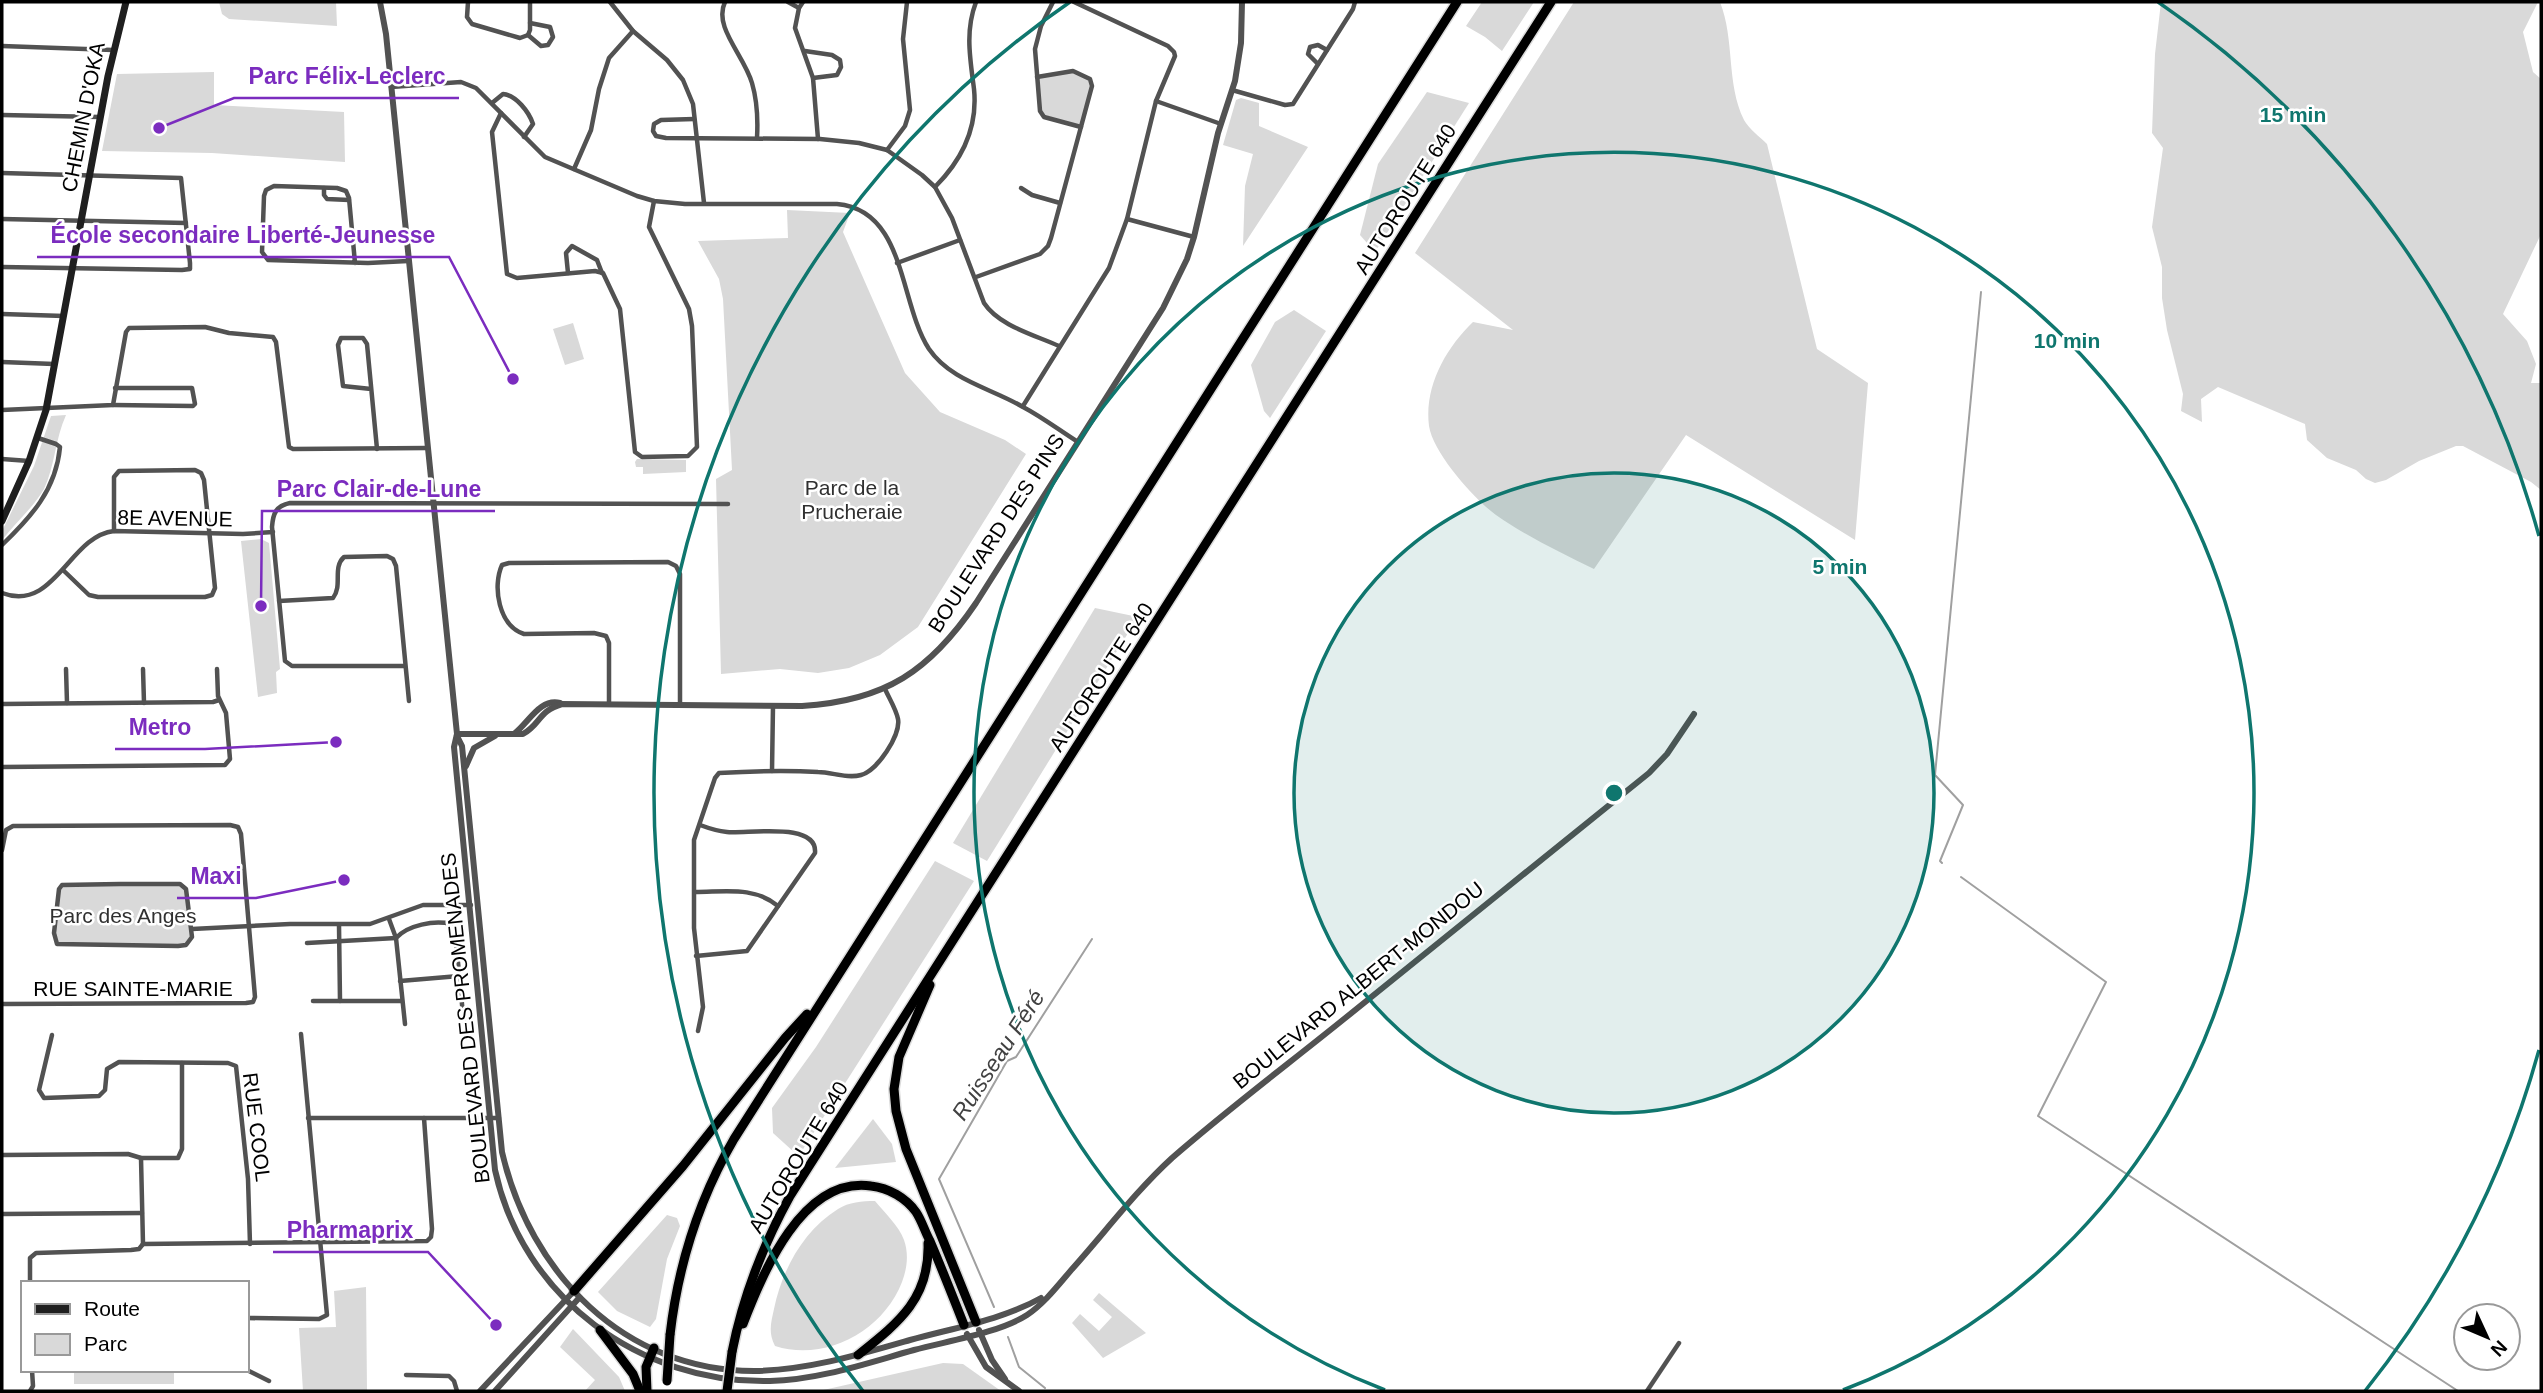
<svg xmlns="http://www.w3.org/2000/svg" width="2543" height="1393" font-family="Arial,sans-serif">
  <rect width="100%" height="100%" fill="#fff"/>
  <g fill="#d9d9d9">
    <path d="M219 2H336L337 26 229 19 222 14Z"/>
    <path d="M1482 2H1534L1502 51 1485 37 1466 26Z"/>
    <path d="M1574 2H1720C1735 40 1726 83 1744 120 1749 129 1760 137 1767 144L1817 349 1868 383 1855 540 1686 435 1594 569C1561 553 1526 536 1496 515 1474 499 1433 453 1429 426 1424 386 1446 348 1473 322L1513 330 1415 253Z"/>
    <path d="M2161 2H2538L2523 32 2533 72 2541 79V234L2503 314 2527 341 2536 364 2531 383H2541V490L2531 482 2463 446H2456L2419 461 2386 480 2375 483 2366 479 2356 470 2327 458 2307 440 2305 424 2218 387 2201 399 2202 422 2181 411 2183 394 2167 330 2162 298V267L2152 227 2163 148 2152 133 2155 54Z"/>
    <path d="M1073 71 1085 75 1092 86 1081 127 1042 114 1037 77Z"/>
    <path d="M214 72V105L344 112 345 162 212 153 102 151 117 74Z"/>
    <path d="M1427 92 1469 103 1375 252 1360 235 1378 164Z"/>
    <path d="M1241 98 1259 103V126L1308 147 1243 246 1245 186 1253 154 1223 145 1236 100Z"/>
    <path d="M787 210 850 213 843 232 905 373 940 412 1005 440 1026 454 918 627 880 655 849 668 818 673 780 669 721 674 716 479 732 470 723 299 719 279 698 241 788 238Z"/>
    <path d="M1294 310 1326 331 1270 418 1264 411 1251 365 1275 322Z"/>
    <path d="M573 323 584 359 565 365 553 329Z"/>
    <path d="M66 415C55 439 55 466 44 489 33 508 15 523 2 540V531L34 466 51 416Z"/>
    <path d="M637 459 686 460V472L643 474V467H636L635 462Z"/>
    <path d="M261 539 269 543 280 669 276 672 277 693 258 697 241 541Z"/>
    <path d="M1095 608 1138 617 987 861 953 843Z"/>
    <path d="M935 861 974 881 800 1154 795 1153 773 1133 772 1108 816 1047Z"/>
    <path d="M180 884 186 889 192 937 186 945 57 944C51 924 56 904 62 885Z"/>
    <path d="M873 1119 892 1144 896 1162 835 1168Z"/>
    <path d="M875 1201C884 1212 899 1226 904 1240 909 1254 907 1269 902 1282 883 1331 826 1362 775 1346 768 1332 771 1323 774 1309 782 1270 803 1231 838 1209 849 1202 862 1201 875 1201Z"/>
    <path d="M667 1215 677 1218 680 1226 667 1259 656 1319 650 1327 617 1311 598 1292Z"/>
    <path d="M366 1287 367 1391H303L299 1328 336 1327 334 1291Z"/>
    <path d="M1099 1293 1146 1333 1103 1358 1072 1323 1080 1314 1099 1331 1112 1317 1093 1300Z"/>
    <path d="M573 1329 619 1377 625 1391H585L595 1380 560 1347Z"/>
    <path d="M943 1363 963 1364 1001 1391H819Z"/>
    <rect x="74" y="1370" width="100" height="14"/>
  </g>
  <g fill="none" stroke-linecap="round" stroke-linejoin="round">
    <g stroke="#a0a0a0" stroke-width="2">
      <path d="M1942 863 1940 861 1963 805 1935 775 1981 292"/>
      <path d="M1961 877 2106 982 2038 1116 2458 1391"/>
      <path d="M994 1307 939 1179 1007 1061 1016 1057 1092 939"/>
      <path d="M1008 1337 1019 1367 1045 1388"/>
    </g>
    <defs>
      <g id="motorway">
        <path d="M930 985 899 1057 894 1089 896 1111 906 1149 976 1322"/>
        <path d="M574 1291 683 1166 785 1038 807 1014"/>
        <path d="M743 1324C763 1273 802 1176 871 1186 889 1188 906 1198 916 1212 922 1221 925 1232 930 1241 942 1269 953 1297 964 1325"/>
        <path d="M600 1330 633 1374 640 1391"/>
        <path d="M670 1335C678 1266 699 1199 734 1139L1457 2"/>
        <path d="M732 1352C743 1296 763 1245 790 1196L1551 2"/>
        <path d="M858 1355C898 1323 930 1299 928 1243"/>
        <path d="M647 1391 646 1367 654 1348"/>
      </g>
    </defs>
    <use href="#motorway" stroke="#dbdbdb" stroke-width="12"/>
    <g stroke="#525252" stroke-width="4.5">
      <path d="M468 2 467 17 472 24 520 38 528 35 530 30V2"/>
      <path d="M610 2 633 31 667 60 683 80 693 104 704 203"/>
      <path d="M725 2C713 27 744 55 752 83 757 100 758 120 757 138"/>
      <path d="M788 2 799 8"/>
      <path d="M803 2 799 8 795 28 813 78 818 139"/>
      <path d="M1053 2 1041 26 1035 49 1040 111 1044 117 1081 127"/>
      <path d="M528 35 541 46 548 45 553 37 550 27 530 23"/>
      <path d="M2 46 113 50"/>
      <path d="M805 51 832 55 840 60 841 67 837 75 813 78"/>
      <path d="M1318 64 1308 54 1310 47 1318 45 1327 50"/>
      <path d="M391 87 461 82 476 88 545 157 637 196 654 201 685 204H837C906 210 899 303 929 349 951 381 991 388 1023 407 1042 417 1059 430 1078 442"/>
      <path d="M1232 90 1285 105 1293 104 1353 9 1355 2"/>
      <path d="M1156 101 1221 124"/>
      <path d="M492 103 503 94C516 95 529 112 533 124L524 137"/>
      <path d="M501 113 492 132 507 274 517 278 595 271 603 273 620 309 635 452 642 457 688 456 697 447 692 326 689 309 649 227 654 201"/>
      <path d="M2 115 100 117"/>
      <path d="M694 119 661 120 654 124 653 131 656 136 666 138 820 139 859 143 887 150 922 175 935 187 952 218 984 303C999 326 1035 335 1059 346"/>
      <path d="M887 150 905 126 910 110 903 39 907 2"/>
      <path d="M574 169 591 130 599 89 609 58 633 31"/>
      <path d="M2 173 181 178 190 263V269L182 270 2 267"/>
      <path d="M935 187C962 160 978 128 974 89 970 58 965 31 976 2"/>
      <path d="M324 188V195L327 199 349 200"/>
      <path d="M1021 188 1032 195 1060 203"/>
      <path d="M2 219 186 223"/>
      <path d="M1127 219 1194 237"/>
      <path d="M355 263 349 198 346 191 337 188 274 186 266 190 264 196 262 252 268 260 368 263 408 261"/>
      <path d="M897 263 960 240"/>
      <path d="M568 273 566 253 572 246 597 260 602 273"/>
      <path d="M976 277 1040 254 1048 246 1051 238 1092 86 1090 79 1073 71 1037 77"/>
      <path d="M2 314 64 316"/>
      <path d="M2 362 54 364"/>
      <path d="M371 389 343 386 338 345 341 338H363L367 344 377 449"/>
      <path d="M113 405 193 406 195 404 192 388H115"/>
      <path d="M1023 406 1109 268 1127 219 1156 101 1175 56 1174 52 1168 46 1074 2"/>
      <path d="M2 410 113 405 126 332 129 328 205 327 229 333 273 337 276 342 289 447 293 449 427 448"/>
      <path d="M2 459 29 461"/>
      <path d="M2 545C31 517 56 490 60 447L56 444 38 438"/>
      <path d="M63 570 89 595 98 597H205L212 595 215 588 204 480 201 473 195 470 119 471 114 477V531"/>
      <path d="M2 593C55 613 69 536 114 531L243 534 273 532"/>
      <path d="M279 601 333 598C343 585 332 568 344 557L387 556 393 559 396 566 409 701"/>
      <path d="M404 666H292L285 661 272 527C273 513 276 506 290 503L728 504"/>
      <path d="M66 669 67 703"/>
      <path d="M143 669 144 703"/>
      <path d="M2 704 213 702 219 700"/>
      <path d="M609 704V643L606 636 594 633 524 634C499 626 492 587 502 565L509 563 668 562 676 566 680 574V704"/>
      <path d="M2 767 225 765 230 759 226 713 218 696 217 669"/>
      <path d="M772 771 773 706"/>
      <path d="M2 850 6 830 13 826 230 825 238 827 241 834 255 997 253 1002 246 1003 2 1004"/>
      <path d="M120 884H180L186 889 192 937 186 945 178 946 57 944 54 933 59 889 62 885Z"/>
      <path d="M695 892C725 892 754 886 778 906"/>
      <path d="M389 919 396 938 405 1024"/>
      <path d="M339 925 340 1001"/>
      <path d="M192 929 290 924H370L423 905H471"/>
      <path d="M307 943 396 938C408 925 434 920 451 924L455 931 464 1025"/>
      <path d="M696 956 747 951 815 853C818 821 748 834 727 832 717 831 708 828 700 825"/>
      <path d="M400 981 459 976"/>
      <path d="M313 1001H402"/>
      <path d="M698 1031 703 1007 694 928V840L715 778 719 773C752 771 785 770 818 772 832 772 847 779 861 775 877 771 901 735 898 719 896 709 889 698 885 689"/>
      <path d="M52 1035 39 1090 44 1098 99 1096 105 1090 107 1069 119 1062 228 1063 236 1066 248 1179 250 1244"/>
      <path d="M308 1118H499"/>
      <path d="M2 1155 128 1154 141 1158H178L182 1149V1063"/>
      <path d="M141 1158 143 1244"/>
      <path d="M2 1214 142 1213"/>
      <path d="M143 1244 427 1241 431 1237 432 1229 424 1118"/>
      <path d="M30 1283V1258L36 1253 131 1250 139 1249 143 1244"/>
      <path d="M247 1318 319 1319 327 1315 301 1034"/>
      <path d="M247 1370 269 1381"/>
      <path d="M406 1375 449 1376 454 1381 457 1391"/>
      <path d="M30 1391 33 1386 32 1370"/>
      <path d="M1647 1391 1679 1343"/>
    </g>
    <g stroke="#525252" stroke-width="6">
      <path d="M380 2 386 34 457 734 454 747 495 1170C523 1298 640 1384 770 1381 819 1380 867 1363 914 1350 947 1341 999 1333 1027 1315 1045 1303 1059 1284 1073 1268 1106 1231 1136 1191 1172 1158 1227 1110 1287 1065 1344 1019 1446 937 1547 855 1649 773L1667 754 1694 714"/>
      <path d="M515 733C529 722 540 698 560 703"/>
      <path d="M457 734H523C541 724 538 711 562 704L802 706C885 701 930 671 976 603L1163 308 1187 259 1194 237 1218 133 1235 81 1241 43 1242 2"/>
      <path d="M457 736 462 746 502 1152C530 1273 624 1371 754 1371 808 1370 858 1355 910 1340 953 1328 1002 1320 1041 1298"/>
      <path d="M466 766 474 748 495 736"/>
      <path d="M979 1330 992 1360 1005 1379"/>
      <path d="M967 1334 986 1367 1019 1391"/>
      <path d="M480 1391 574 1291"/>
      <path d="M495 1391 579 1298"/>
    </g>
    <path stroke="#1f1f1f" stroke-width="7" d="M2 521 29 461 46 410 108 76 126 2"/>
    <use href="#motorway" stroke="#000" stroke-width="9"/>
    <defs>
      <g id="motorway-bridge">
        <path d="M667 1381 670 1335"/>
        <path d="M727 1391 732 1352"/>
      </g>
    </defs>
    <use href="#motorway-bridge" stroke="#dbdbdb" stroke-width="12" stroke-linecap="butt"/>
    <use href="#motorway-bridge" stroke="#000" stroke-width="9"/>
  </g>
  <circle cx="1614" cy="793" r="320" fill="#0f766e" fill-opacity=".12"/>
  <g fill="none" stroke="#0f766e" stroke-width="3.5">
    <circle cx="1614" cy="793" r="320"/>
    <path d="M1385 1390A640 640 0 1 1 1843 1390"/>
    <path d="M2539 1050A960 960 0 0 1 2365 1391M863 1391A960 960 0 0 1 1070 2M2158 2A960 960 0 0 1 2539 536"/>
  </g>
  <g text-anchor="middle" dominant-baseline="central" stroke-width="5" stroke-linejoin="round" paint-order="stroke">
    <g font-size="21" fill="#000" stroke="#fff">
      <text transform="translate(83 117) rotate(-79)">CHEMIN D'OKA</text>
      <text transform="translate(1405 199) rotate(-58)">AUTOROUTE 640</text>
      <text transform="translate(175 518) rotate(1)">8E AVENUE</text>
      <text transform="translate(996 533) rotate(-57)">BOULEVARD DES PINS</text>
      <text transform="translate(1101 677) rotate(-57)">AUTOROUTE 640</text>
      <text transform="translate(1358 985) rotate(-39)">BOULEVARD ALBERT-MONDOU</text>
      <text x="133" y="988">RUE SAINTE-MARIE</text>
      <text transform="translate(465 1018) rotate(-96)">BOULEVARD DES PROMENADES</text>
      <text transform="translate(257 1127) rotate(83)">RUE COOL</text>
      <text transform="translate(798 1157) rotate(-59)">AUTOROUTE 640</text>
    </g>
    <g font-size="21" fill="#303030" stroke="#fff">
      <text x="852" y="487">Parc de la<tspan x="852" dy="24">Prucheraie</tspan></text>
      <text x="123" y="915">Parc des Anges</text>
    </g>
    <g font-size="23" font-style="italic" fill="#414141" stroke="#fff">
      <text transform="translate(998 1055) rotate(-57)">Ruisseau Féré</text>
    </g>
  </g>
  <circle cx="1614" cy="793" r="10" fill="#0f766e" stroke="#fff" stroke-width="3.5"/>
  <g font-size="21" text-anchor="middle" font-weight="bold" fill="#0f766e" stroke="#fff" stroke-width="5" stroke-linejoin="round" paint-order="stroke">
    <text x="2293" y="122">15 min</text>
    <text x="2067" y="348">10 min</text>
    <text x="1840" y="574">5 min</text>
  </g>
  <path fill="none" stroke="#7b2cbf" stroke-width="2.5" d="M159 128L234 98H459M513 379L449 257H37M261 606L262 511H495M336 742L205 749H115M344 880L256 898H177M496 1325L428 1252H273"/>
  <g fill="#7b2cbf" stroke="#fff" stroke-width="2.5">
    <circle cx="159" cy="128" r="7"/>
    <circle cx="513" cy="379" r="7"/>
    <circle cx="261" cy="606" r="7"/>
    <circle cx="336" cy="742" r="7"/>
    <circle cx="344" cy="880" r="7"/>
    <circle cx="496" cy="1325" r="7"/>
  </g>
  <g font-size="23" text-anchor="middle" font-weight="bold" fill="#7b2cbf" stroke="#fff" stroke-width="5" stroke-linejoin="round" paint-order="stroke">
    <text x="347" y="84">Parc Félix-Leclerc</text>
    <text x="243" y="243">École secondaire Liberté-Jeunesse</text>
    <text x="379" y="497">Parc Clair-de-Lune</text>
    <text x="160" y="735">Metro</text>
    <text x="216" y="884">Maxi</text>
    <text x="350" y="1238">Pharmaprix</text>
  </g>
  <rect width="2543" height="1393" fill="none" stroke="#000000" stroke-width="7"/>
  <rect x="21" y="1281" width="228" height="91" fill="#ffffff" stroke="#999999" stroke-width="2"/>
  <rect x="35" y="1304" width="35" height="10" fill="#1f1f1f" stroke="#999999" stroke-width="2"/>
  <text x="84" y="1316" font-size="21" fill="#000000">Route</text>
  <rect x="35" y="1334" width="35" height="21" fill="#d9d9d9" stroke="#999999" stroke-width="2"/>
  <text x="84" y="1351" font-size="21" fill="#000000">Parc</text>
  <g transform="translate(2487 1337) rotate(134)"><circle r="33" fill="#ffffff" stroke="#999999" stroke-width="2"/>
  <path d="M0-5L12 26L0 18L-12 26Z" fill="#000000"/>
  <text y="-10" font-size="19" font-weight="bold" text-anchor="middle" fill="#000000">N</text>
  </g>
</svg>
